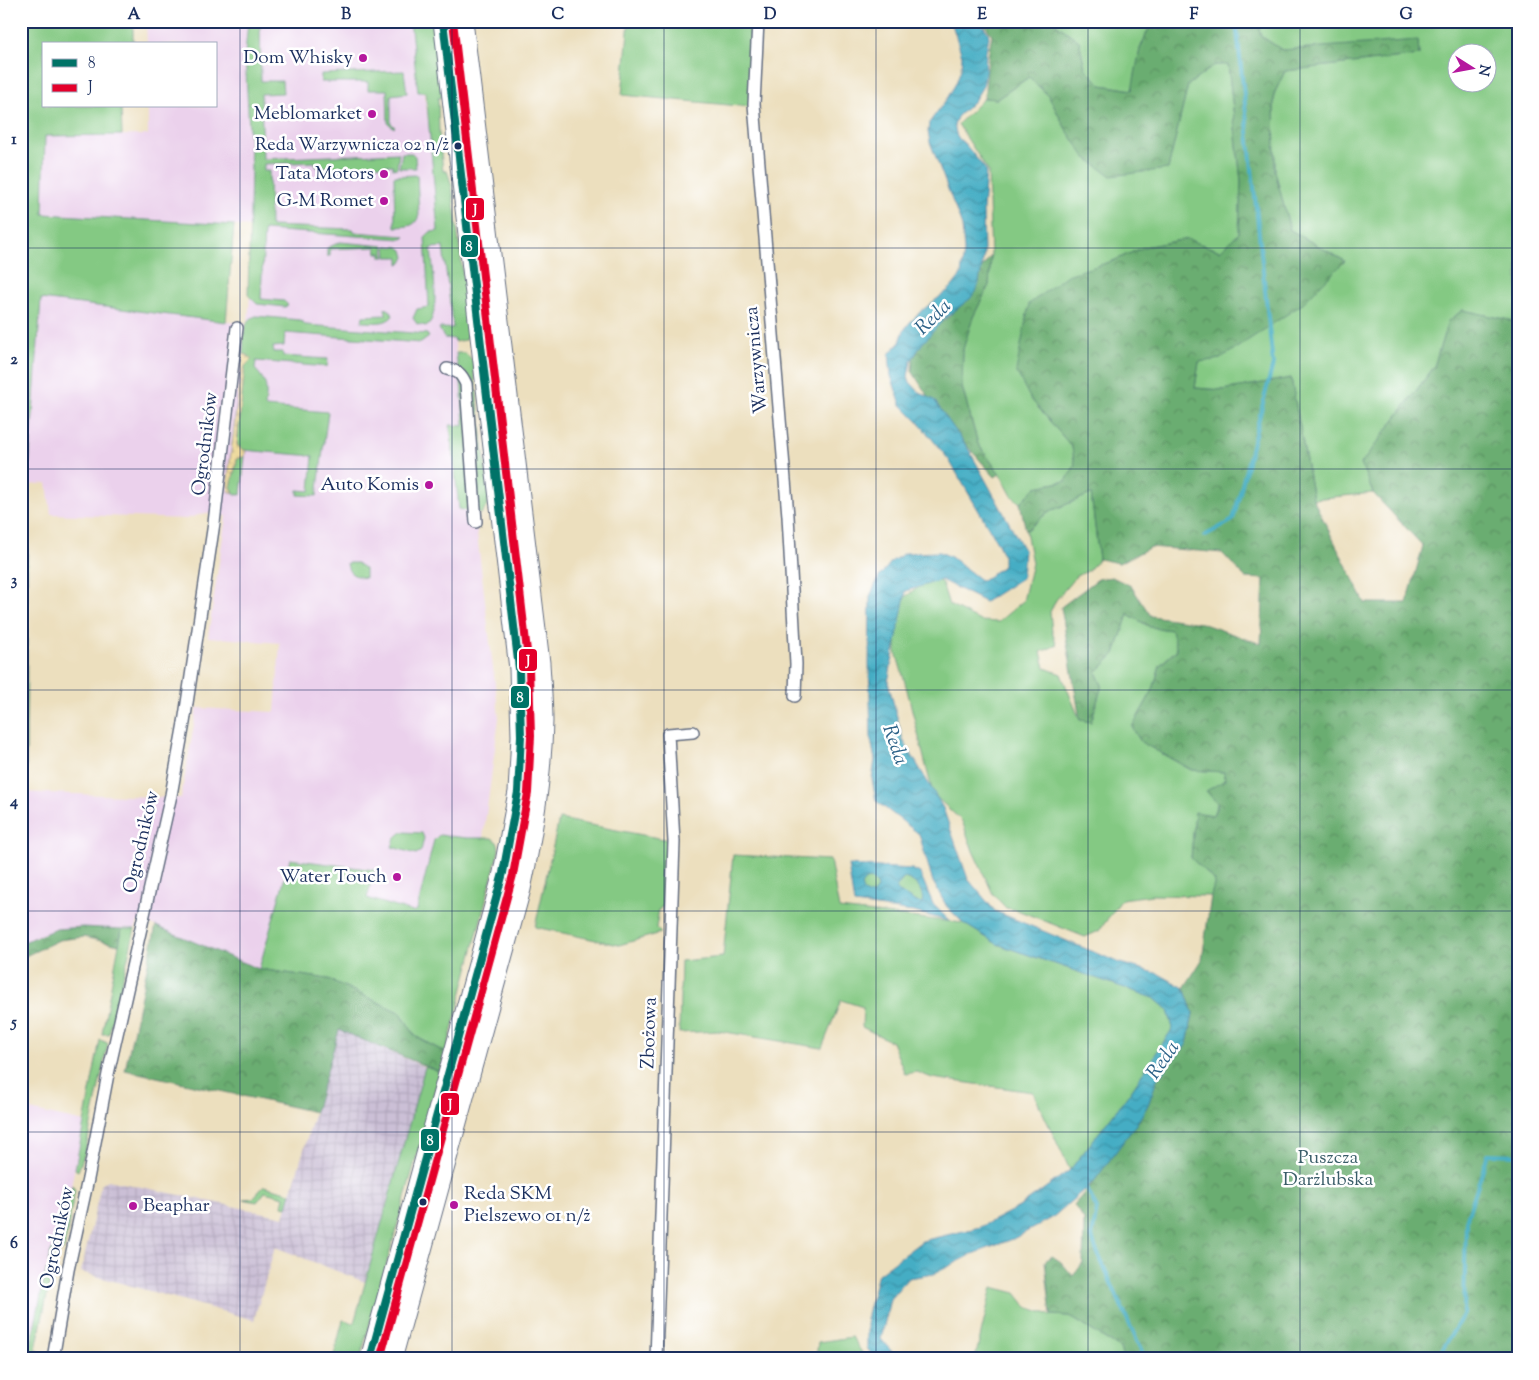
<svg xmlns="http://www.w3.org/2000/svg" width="1539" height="1380" font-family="'Sorts Mill Goudy',serif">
  <defs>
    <pattern id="industrial-grid" width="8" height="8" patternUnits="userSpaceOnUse" patternTransform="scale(1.25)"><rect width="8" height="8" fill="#cbbfd6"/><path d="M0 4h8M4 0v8" fill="none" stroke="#aea4ba"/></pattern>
    <pattern id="forest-crowns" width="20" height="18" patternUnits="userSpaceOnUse" patternTransform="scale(1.25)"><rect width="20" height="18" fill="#6bad71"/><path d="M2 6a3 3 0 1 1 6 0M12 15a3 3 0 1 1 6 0" fill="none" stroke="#578d60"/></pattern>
    <pattern id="sand-dots" width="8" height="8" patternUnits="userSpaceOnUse" patternTransform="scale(1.25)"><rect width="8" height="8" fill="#eeda9e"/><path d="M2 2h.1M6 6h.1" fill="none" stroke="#ccbb8a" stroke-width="1.8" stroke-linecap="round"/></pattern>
    <pattern id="water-waves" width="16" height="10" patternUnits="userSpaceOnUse" patternTransform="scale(1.25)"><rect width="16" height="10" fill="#45adc4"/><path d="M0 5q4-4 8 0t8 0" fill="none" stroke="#398da2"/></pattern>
  </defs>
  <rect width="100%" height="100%" fill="#fff"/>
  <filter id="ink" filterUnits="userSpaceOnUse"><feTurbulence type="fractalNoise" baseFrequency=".02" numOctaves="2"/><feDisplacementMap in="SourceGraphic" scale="10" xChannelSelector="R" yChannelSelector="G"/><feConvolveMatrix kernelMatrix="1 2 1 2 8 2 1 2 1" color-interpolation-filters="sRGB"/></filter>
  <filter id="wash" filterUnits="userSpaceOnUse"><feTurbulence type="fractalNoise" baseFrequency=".0096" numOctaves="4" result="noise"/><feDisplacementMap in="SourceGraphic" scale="20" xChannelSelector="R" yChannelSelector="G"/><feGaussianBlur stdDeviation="1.12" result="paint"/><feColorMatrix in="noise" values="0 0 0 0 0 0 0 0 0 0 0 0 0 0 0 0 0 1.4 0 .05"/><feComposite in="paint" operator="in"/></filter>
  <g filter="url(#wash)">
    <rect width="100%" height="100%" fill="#ecdfbe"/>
    <g fill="#ebd1ec">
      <path d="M146 21H416L459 379 461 380 476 526 499 718 483 838 434 840 417 910 413 912 367 898 375 871 290 859 259 969 156 926 137 922 135 929 83 927 56 929 21 943V792L181 798 197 708 275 712 280 643 208 637 226 516 205 513 186 519 51 514 47 483 28 485 41 298 226 322 248 323 253 252 252 227 43 215 45 136 148 135V106H216V44H147Z"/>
      <path d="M21 1108 84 1122 61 1236 50 1254 29 1354 21 1353Z"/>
    </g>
    <path fill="url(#industrial-grid)" d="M339 1030 425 1067 365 1282 275 1247 254 1320 81 1272 101 1185 108 1180 284 1217Z"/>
    <g fill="#84c983" stroke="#507c70" fill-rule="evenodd">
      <path d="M24 21H133V44H44V106H121L122 135 45 136 43 214 234 225 226 322 41 299 28 485 26 792H21V97Z"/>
      <path d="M248 21H260L261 81H282L283 93 261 94 263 159 399 153 397 168 393 169V165L316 167 315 162 264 164V171H269L270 226 353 229 355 232 404 236 405 237 402 239 264 230 261 299 284 301 288 305 285 307 257 304 248 295 251 168 245 54Z"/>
      <path d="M410 21H433L442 97 438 98 439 132 443 171H447L452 186 469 325 467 337 465 340 455 342 454 339 444 338 439 328H453L443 247 431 248C432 265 442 317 426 326L417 324 413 318 417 309 429 307 425 237 430 232 438 231 426 92H418Z"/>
      <path d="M451 21H456L512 498H509L507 497Z"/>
      <path d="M629 21H756L750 107 622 95Z"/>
      <path d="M1052 21H1152L1140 49 1133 90 1101 85 1085 68 1079 41Z"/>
      <path d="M1257 21H1518V322L1463 310 1448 321 1434 367 1361 464 1373 493 1313 499 1291 378 1223 390 1195 388 1199 362 1220 359 1345 261 1290 230 1275 171 1274 94 1285 71 1419 55 1418 41 1282 50 1261 36ZM1456 52H1486V82H1456Z"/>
      <path d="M1228 64 1241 181 1239 234 1220 251 1187 239 1144 247 1113 261 1030 398 1072 447 1075 465 1066 481 1036 487 1020 503 1012 496 1000 474 978 444 962 387 963 349 973 317 989 285 991 256 988 171 958 124 984 98 997 99 1029 77 1048 95 1066 129 1168 169 1188 85 1215 65Z"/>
      <path d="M404 71 407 93 391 95V123L395 127 394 128 388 123 387 90H368V82H321V74Z"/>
      <path d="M402 153H412L415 156 416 168H399Z"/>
      <path d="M417 175 419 215C415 228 407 226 395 227L394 176Z"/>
      <path d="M340 242 384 246 385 257H381V253H377L376 247 330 249V256H327V248Z"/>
      <path d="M386 246 399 247 403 250 405 257 402 263 399 264V257H387Z"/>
      <path d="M385 308 391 311 393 316C385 325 373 322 362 322L363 316 386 315Z"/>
      <path d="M256 316 300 320 306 325 427 334 429 337 421 343 285 333 284 346 273 347 274 352H283V356L328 359 327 367 256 361 255 369C268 383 267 388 265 407L328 412 317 496 298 495V490L310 491 313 456 243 450 237 445 245 366 248 355 243 354C244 341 241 321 256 316Z"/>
      <path d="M456 353H465L473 360 489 496 487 506 481 514H479L471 507 467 511 459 509 450 425 464 426 461 380H459Z"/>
      <path d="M245 456 241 495 234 494 231 487 237 459Z"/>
      <path d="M1091 494 1099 559 1088 571 1076 576 1056 600 1050 612 1052 632 1057 645 1041 652 1045 668 1061 674 1080 720 1091 722 1102 685 1096 672 1115 654 1128 614 1150 627 1172 630 1177 649 1160 665 1153 690 1132 727 1141 742 1191 770 1224 772 1225 781 1213 815 1195 813 1191 858 1215 881 1211 896 1152 895 1122 899 1099 931 1085 937 1017 910 1006 908 993 894 973 851 962 821 933 794 906 686 896 652V614L905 597 933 577 942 583 949 605 980 621 998 622 1023 601 1032 563 1026 531 1048 512Z"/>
      <path d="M511 535 517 536 531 657 535 708 533 767 517 868 384 1359H379L514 860Z"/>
      <path d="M347 563H357L365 569V578C354 576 348 574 347 563Z"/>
      <path d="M559 819 669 840 664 906 659 909 656 928 661 933 619 945 535 927Z"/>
      <path d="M402 832 422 833 424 838 421 851 416 854 392 847 395 838Z"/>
      <path d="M439 835 467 838H492L498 843 499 850 446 1053 415 1036 401 1013 328 979 259 969 290 859 375 870 367 898 413 912 417 910 434 840Z"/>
      <path d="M733 855 830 860 839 909 963 923 997 944 1154 998 1168 1010 1173 1028 1129 1094 1070 1170 1033 1092 932 1078 917 1072 905 1074 892 1042 862 1027 863 1007 841 1000 822 1048 719 1031 679 1033 681 961 723 957Z"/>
      <path d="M904 878C915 880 925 891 922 903L916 902 896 890 897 886Z"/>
      <circle cx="869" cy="887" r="8"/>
      <path d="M122 929H135L109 1034H102Z"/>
      <path d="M100 1040 108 1043 85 1153 78 1171 75 1169Z"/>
      <path d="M425 1067 440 1072 360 1359H333L343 1320 354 1323Z"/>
      <path d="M72 1185 75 1190 64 1249 48 1262 50 1254 61 1236Z"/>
      <path d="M264 1186 291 1193 287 1207 282 1206 284 1197 265 1192 257 1202 243 1199 253 1198Z"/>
      <path d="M46 1270 56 1272 55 1277 51 1276 36 1349 44 1355V1359H40V1356L29 1354Z"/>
      <path d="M992 1287 1016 1293 1027 1307 1051 1315 1069 1316 1120 1348 1123 1359H975Z"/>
      <path d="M852 1337 866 1359H816L818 1342Z"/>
    </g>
    <g fill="url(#forest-crowns)" stroke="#436e68">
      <path d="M982 21H1052L1079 41 1085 68 1101 85 1132 90 1140 49 1152 21H1257L1261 36 1282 50 1418 40 1419 55 1285 71 1274 94 1275 171 1290 230 1345 261 1301 305 1220 359 1199 362 1195 388 1223 390 1291 378 1313 499 1365 603H1407L1423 546 1373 493 1361 464 1434 367 1448 321 1463 310 1518 322V1359H1123L1120 1348 1069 1316 1051 1315 1045 1261 1052 1256 1061 1262 1073 1276 1083 1263 1084 1220 1074 1205 1095 1180 1148 1105 1157 1079 1187 1044 1193 1013 1184 988 1202 960 1211 896 1215 881 1191 858 1195 812 1213 815 1218 804 1206 791 1225 780 1224 772 1192 770 1141 742 1132 727 1153 690 1160 665 1177 650 1172 630 1150 627 1128 614 1115 654 1096 672 1102 685 1091 722 1080 720 1061 607 1098 579 1112 577 1131 586 1151 616 1201 623 1261 644 1264 579 1246 578 1222 553 1151 547 1119 563 1099 559 1091 494 1048 512 1026 531 1020 503 1036 487 1066 481 1075 465 1072 447 1030 398 1016 371 1029 304 1067 275 1113 261 1144 247 1187 239 1220 251 1239 233 1241 181 1228 65H1215L1188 85 1168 169 1111 176 1085 157 1066 129 1048 95 1029 77 997 99 984 98C987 77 987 56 992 35Z"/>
      <path d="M991 256 989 285 973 317 963 349 962 387 978 444 1000 474 995 477 941 417 912 371 914 351 927 333 950 316 976 276Z"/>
      <path d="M156 926 259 969 328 979 401 1013 415 1036 446 1053 440 1072 339 1030 315 1112 125 1070Z"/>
      <path d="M83 927 122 929 119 945 84 937 59 940 21 958V943L56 929Z"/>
    </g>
    <path fill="url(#sand-dots)" stroke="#84847e" d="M243 354 247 355 252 359 245 366 237 445 243 450H246L245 456 237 459 231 487 234 494 229 491 227 484Z"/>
    <g fill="url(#water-waves)" stroke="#306e91" fill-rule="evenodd">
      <path d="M951 21H979L988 32 989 37 986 51 985 76 983 86 974 101 957 117 954 125 957 137 965 144 986 170 983 210 984 254 979 283 976 292 971 298 944 319 922 344 911 361 908 376 910 382 919 392 934 400 969 450 1024 550 1022 578 985 602 941 580 906 591 888 682 903 740 943 808 968 879 995 911 1120 963 1159 974 1184 988 1193 1013 1187 1044 1157 1079 1148 1105 1137 1123 1095 1180 1052 1218 1013 1239 973 1254 934 1274 908 1278 890 1299 881 1339 898 1359H875L867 1348V1314L878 1274 922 1241 980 1227 1019 1207 1070 1170 1129 1094 1173 1028 1168 1010 1154 998 997 944 963 923 947 907 933 882 919 834 876 801 872 779 875 760 871 740 869 664 870 596 879 577 892 561 905 553 940 552 951 557 982 581 1003 566V555L997 542 949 460 919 423 901 405 891 376 889 354 900 342 904 330 911 321 920 312 951 288 961 275 964 251 962 226 930 142 928 132 929 123 948 97 956 83 961 69 962 56Z"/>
      <path d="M848 865 912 869 920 873 933 904 950 921 914 912 854 904ZM904 878C915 880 925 891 922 903L916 902 896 890 897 886ZM870 879 876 883 877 889 873 894H867L863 891 861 885 865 880Z"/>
    </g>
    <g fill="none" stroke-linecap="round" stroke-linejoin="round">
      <g stroke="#45adc4" stroke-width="4">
        <path d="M1204 536 1233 520 1273 364 1236 21"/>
        <path d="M1087 1189 1097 1209 1092 1236 1095 1247 1145 1359"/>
        <path d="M1275 1359 1276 1355 1310 1359"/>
        <path d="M1437 1359 1464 1313 1466 1221 1488 1154 1518 1155"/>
      </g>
    </g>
  </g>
  <g filter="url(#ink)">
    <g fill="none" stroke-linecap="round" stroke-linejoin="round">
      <defs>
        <g id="minor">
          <path d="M758 21 754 104 788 516 796 664 795 696"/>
          <path d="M447 369C458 371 461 373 466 384L476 522"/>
          <path d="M53 1359 68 1270 88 1179 108 1074 171 795 184 723 214 523 237 328"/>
          <path d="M656 1359 674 842 668 734 693 732"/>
        </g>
        <g id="primary">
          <path d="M370 1359 503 873 518 792 521 736 519 669 443 21"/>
          <path d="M392 1359 521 889C533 833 542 778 543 721 543 701 541 682 540 663L463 21"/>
        </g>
      </defs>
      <use href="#minor" stroke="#646d80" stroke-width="14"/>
      <use href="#primary" stroke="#646d80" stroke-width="21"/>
      <use href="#minor" stroke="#fff" stroke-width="11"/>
      <use href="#primary" stroke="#fff" stroke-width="19"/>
      <defs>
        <path id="bus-1" d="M370 1359 503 873 518 792 521 736 519 669 443 21"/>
        <path id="bus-2" d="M380 1359 513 875 528 793 531 736 529 668 453 21"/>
      </defs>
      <use href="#bus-1" stroke="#fff" stroke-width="11"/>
      <use href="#bus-2" stroke="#fff" stroke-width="11"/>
      <use href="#bus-1" stroke="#007367" stroke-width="8"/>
      <use href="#bus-2" stroke="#e4002b" stroke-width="8"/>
    </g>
  </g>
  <path fill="none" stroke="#1b2f5e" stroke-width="1" stroke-opacity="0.55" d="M240 21V1359M452 21V1359M664 21V1359M876 21V1359M1088 21V1359M1300 21V1359M21 248H1518M21 469H1518M21 690H1518M21 911H1518M21 1132H1518"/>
  <g fill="#b5179e" stroke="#fff" stroke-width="2">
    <circle cx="363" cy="58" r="5"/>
    <circle cx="372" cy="114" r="5"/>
    <circle cx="384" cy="174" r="5"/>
    <circle cx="384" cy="201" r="5"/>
    <circle cx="429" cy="485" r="5"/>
    <circle cx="397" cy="877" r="5"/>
    <circle cx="454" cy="1205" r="5"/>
    <circle cx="133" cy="1206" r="5"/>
  </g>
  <g fill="#1b2f5e" stroke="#fff" stroke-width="2">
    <circle cx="458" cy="146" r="4.5"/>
    <circle cx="423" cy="1202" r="4.5"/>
  </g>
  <g text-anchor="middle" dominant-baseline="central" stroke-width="5" stroke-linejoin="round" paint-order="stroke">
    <g font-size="18" fill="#1b2f5e" stroke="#fff" text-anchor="end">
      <text x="449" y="146">Reda Warzywnicza 02 n/ż</text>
    </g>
    <g font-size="19" fill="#1b2f5e" stroke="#fff" text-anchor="end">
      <text x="353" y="58">Dom Whisky</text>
      <text x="362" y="114">Meblomarket</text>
      <text x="374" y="174">Tata Motors</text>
      <text x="374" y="201">G-M Romet</text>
      <text x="419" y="485">Auto Komis</text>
      <text x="387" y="877">Water Touch</text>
      <text x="464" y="1194" text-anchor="start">Reda SKM<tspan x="464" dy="22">Pielszewo 01 n/ż</tspan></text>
      <text x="143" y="1206" text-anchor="start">Beaphar</text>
    </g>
    <g font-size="19" fill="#1b2f5e" stroke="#fff">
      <text transform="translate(757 360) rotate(-95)">Warzywnicza</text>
      <text transform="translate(206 444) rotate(-83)">Ogrodników</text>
      <text transform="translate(142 842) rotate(-77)">Ogrodników</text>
      <text transform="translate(650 1033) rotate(-88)">Zbożowa</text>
      <text transform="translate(58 1238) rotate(-78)">Ogrodników</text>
    </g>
    <g font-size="19" fill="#3a5d69" stroke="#fff">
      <text x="1328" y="1158">Puszcza<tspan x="1328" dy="22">Darżlubska</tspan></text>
    </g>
    <g font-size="20" font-style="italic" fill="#2c6187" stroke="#fff">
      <text transform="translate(934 318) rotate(-44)">Reda</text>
      <text transform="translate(894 745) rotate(71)">Reda</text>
      <text transform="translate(1164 1061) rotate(-55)">Reda</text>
    </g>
  </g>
  <g stroke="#fff" stroke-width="2">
    <rect x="465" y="197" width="20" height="24" rx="5" fill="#e4002b"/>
    <rect x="460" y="234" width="19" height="24" rx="5" fill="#007367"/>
    <rect x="518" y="648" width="20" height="24" rx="5" fill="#e4002b"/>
    <rect x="510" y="685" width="20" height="24" rx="5" fill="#007367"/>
    <rect x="440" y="1092" width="20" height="24" rx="5" fill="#e4002b"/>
    <rect x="420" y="1128" width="20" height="24" rx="5" fill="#007367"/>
  </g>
  <g font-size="14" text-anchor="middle" font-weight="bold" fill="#fff">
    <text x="475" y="214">J</text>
    <text x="469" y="251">8</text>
    <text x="528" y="665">J</text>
    <text x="520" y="702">8</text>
    <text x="450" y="1109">J</text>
    <text x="430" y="1145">8</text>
  </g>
  <rect width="1539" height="1380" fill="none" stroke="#fff" stroke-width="55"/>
  <rect x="42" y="42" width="175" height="65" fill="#ffffff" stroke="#a4acbf"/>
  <rect x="52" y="59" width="25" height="8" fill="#007367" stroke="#a4acbf"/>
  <text x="88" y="68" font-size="15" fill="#1b2f5e">8</text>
  <rect x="52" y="84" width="25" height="8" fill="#e4002b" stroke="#a4acbf"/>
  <text x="88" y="92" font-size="15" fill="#1b2f5e">J</text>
  <g transform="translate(1472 68) rotate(101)"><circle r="24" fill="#ffffff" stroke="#a4acbf"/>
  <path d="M0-4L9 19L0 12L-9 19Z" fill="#b5179e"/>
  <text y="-8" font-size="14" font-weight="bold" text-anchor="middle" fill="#1b2f5e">N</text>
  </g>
  <rect x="28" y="28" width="1484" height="1324" fill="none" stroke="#1b2f5e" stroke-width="2"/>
  <g font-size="16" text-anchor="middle" font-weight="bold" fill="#1b2f5e">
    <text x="134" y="19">A</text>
    <text x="346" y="19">B</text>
    <text x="558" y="19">C</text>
    <text x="770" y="19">D</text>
    <text x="982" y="19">E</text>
    <text x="1194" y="19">F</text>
    <text x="1406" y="19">G</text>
    <text x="14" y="144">1</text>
    <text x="14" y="364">2</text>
    <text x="14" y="585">3</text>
    <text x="14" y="806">4</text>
    <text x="14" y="1027">5</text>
    <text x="14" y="1248">6</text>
  </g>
</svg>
